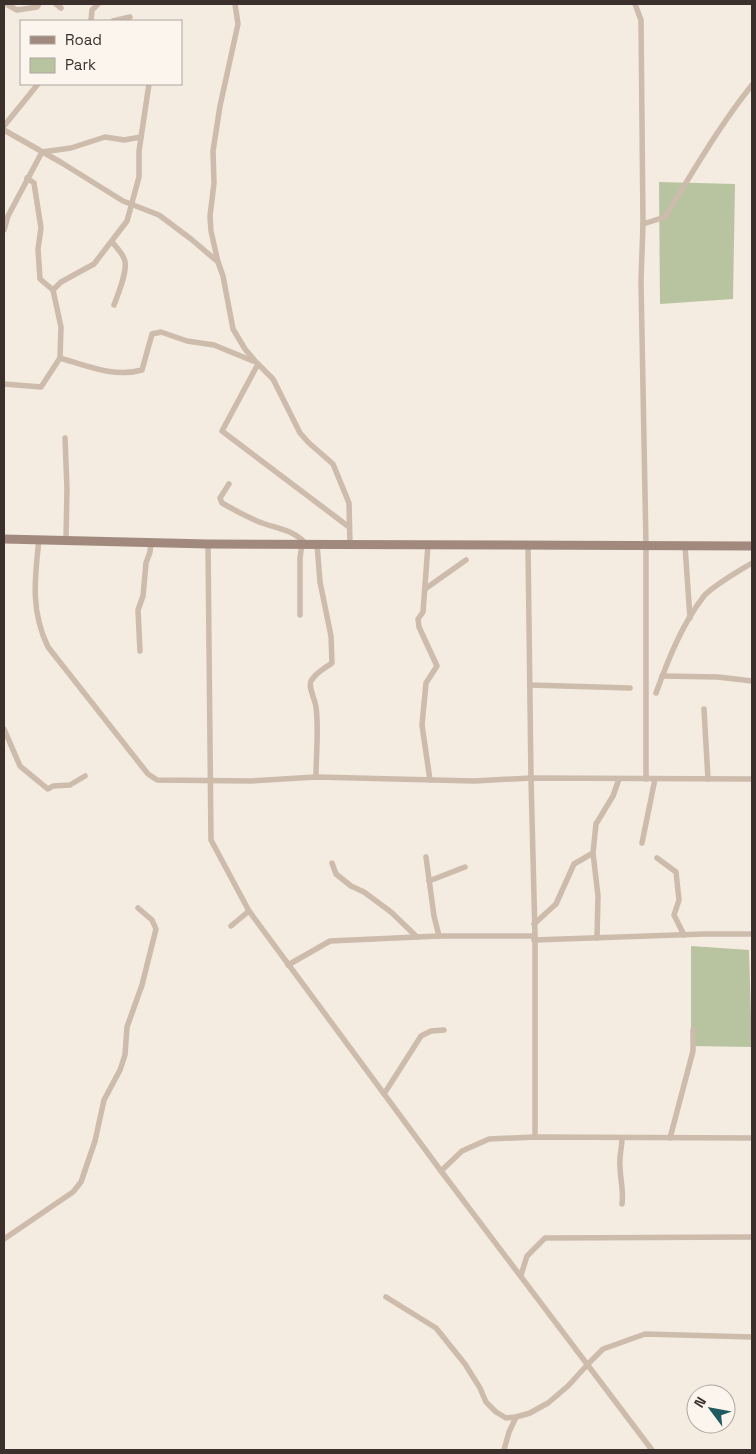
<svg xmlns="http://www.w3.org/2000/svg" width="756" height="1454" font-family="'Space Grotesk',sans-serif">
  <rect width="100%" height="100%" fill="#f4ebe1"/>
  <g fill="#b8c4a0">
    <path d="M659 182 735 184 733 299 660 304Z"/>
    <path d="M691 946 749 950 752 1047 691 1046Z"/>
  </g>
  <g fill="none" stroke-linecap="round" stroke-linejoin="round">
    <g stroke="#cdbbac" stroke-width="5.5">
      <path d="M6 4 17 10 37 7 39 4"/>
      <path d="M56 4 61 8"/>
      <path d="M635 4 641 20 643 224 641 281 646 546V779"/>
      <path d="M91 21 92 10 98 4"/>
      <path d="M113 21 130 17"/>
      <path d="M4 126 38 84"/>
      <path d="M4 130 62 163 123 201 159 215 191 239 218 262 223 276 233 329 245 349 256 362 273 379 300 433 309 443 333 464 349 503 350 545"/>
      <path d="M27 178 34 183 41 228 38 249 40 279 53 290"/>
      <path d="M643 224 665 217C693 172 719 126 752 85"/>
      <path d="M4 230 8 216 42 152 71 148 105 137 124 140 141 137"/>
      <path d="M112 242C116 247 124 254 125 262 127 273 118 294 114 305"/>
      <path d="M218 262 211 231 210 216 214 183 213 151 220 106 238 24 235 4"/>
      <path d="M60 358 61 327 53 290 61 282 94 264 127 221 139 177V151L149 84"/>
      <path d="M258 364 222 431 349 527"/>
      <path d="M4 384 41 387 60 358C87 366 115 378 142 370L152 334 161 332 187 341 214 345 253 361"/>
      <path d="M65 438 67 489 66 539"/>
      <path d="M229 484 220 498 222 503C236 511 250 519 265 524 280 529 295 531 306 544"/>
      <path d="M39 539C35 577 30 610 48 647L148 774 157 780 251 781 316 777 474 781 531 778 752 779"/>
      <path d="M208 544 211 840 249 911 441 1171 652 1450"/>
      <path d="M428 545 423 612 418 619 419 627 437 666 426 683 422 725 430 780"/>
      <path d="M528 546 531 778 535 936V1137"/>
      <path d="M685 546 690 618"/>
      <path d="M425 589 466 560"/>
      <path d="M300 615V558L302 544"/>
      <path d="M140 651 138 610 143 596 146 563 150 552 151 542"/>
      <path d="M662 676 718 677 752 681"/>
      <path d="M530 685 630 688"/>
      <path d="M656 693C668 660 682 624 704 596 714 585 739 571 752 563"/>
      <path d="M704 709 708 779"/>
      <path d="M4 729 20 766 48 789 53 786 70 785 85 776"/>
      <path d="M316 777C316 753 319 730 316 707 315 699 308 687 311 681 315 673 325 668 332 663L331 636 320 582 317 544"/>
      <path d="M642 843 655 779"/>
      <path d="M593 853 598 896 597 938"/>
      <path d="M426 857 434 916 439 936"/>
      <path d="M657 858 676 872 679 900 674 915 684 935"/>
      <path d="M332 863 336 874 351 886 364 892 391 912 417 937"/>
      <path d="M429 881 465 867"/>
      <path d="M534 924 556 904 574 864 593 853 596 824 613 796 619 779"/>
      <path d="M231 926 249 911"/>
      <path d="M534 940 704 934H752"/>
      <path d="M288 965 330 941 439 936H535"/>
      <path d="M384 1094 421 1036 431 1031 444 1030"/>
      <path d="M622 1138C622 1147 619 1157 620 1166 620 1179 624 1191 622 1204"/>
      <path d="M670 1138 693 1051V1030"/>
      <path d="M441 1171 462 1151 489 1139 535 1137 752 1138"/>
      <path d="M4 1239 73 1192 81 1182 95 1141 104 1100 120 1070 125 1055 127 1027 142 985 156 929 152 920 138 908"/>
      <path d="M521 1275 527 1256 545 1238 752 1237"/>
      <path d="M386 1297 436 1328 465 1364 480 1388 486 1402 496 1412 506 1418 516 1417 530 1413 548 1403 568 1386 588 1364 603 1349 645 1334 752 1337"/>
      <path d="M504 1450 509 1432 516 1417"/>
    </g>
    <path stroke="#a18a7d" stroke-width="9" d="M4 539 208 544 752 546"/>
  </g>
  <rect width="756" height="1454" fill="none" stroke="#3b302b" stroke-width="10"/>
  <rect x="20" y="20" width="162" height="65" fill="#fbf5ee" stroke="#aea6a0"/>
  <rect x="30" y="36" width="25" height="8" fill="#a18a7d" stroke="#aea6a0"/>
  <text x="65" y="45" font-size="15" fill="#3b302b">Road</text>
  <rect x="30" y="58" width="25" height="15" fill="#b8c4a0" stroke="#aea6a0"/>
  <text x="65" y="70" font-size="15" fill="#3b302b">Park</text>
  <g transform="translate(711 1409) rotate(302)"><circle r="24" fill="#fbf5ee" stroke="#aea6a0"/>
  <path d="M0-4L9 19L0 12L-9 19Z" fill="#1f5a5e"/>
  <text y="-8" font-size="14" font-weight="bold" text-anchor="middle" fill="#3b302b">N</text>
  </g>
</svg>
